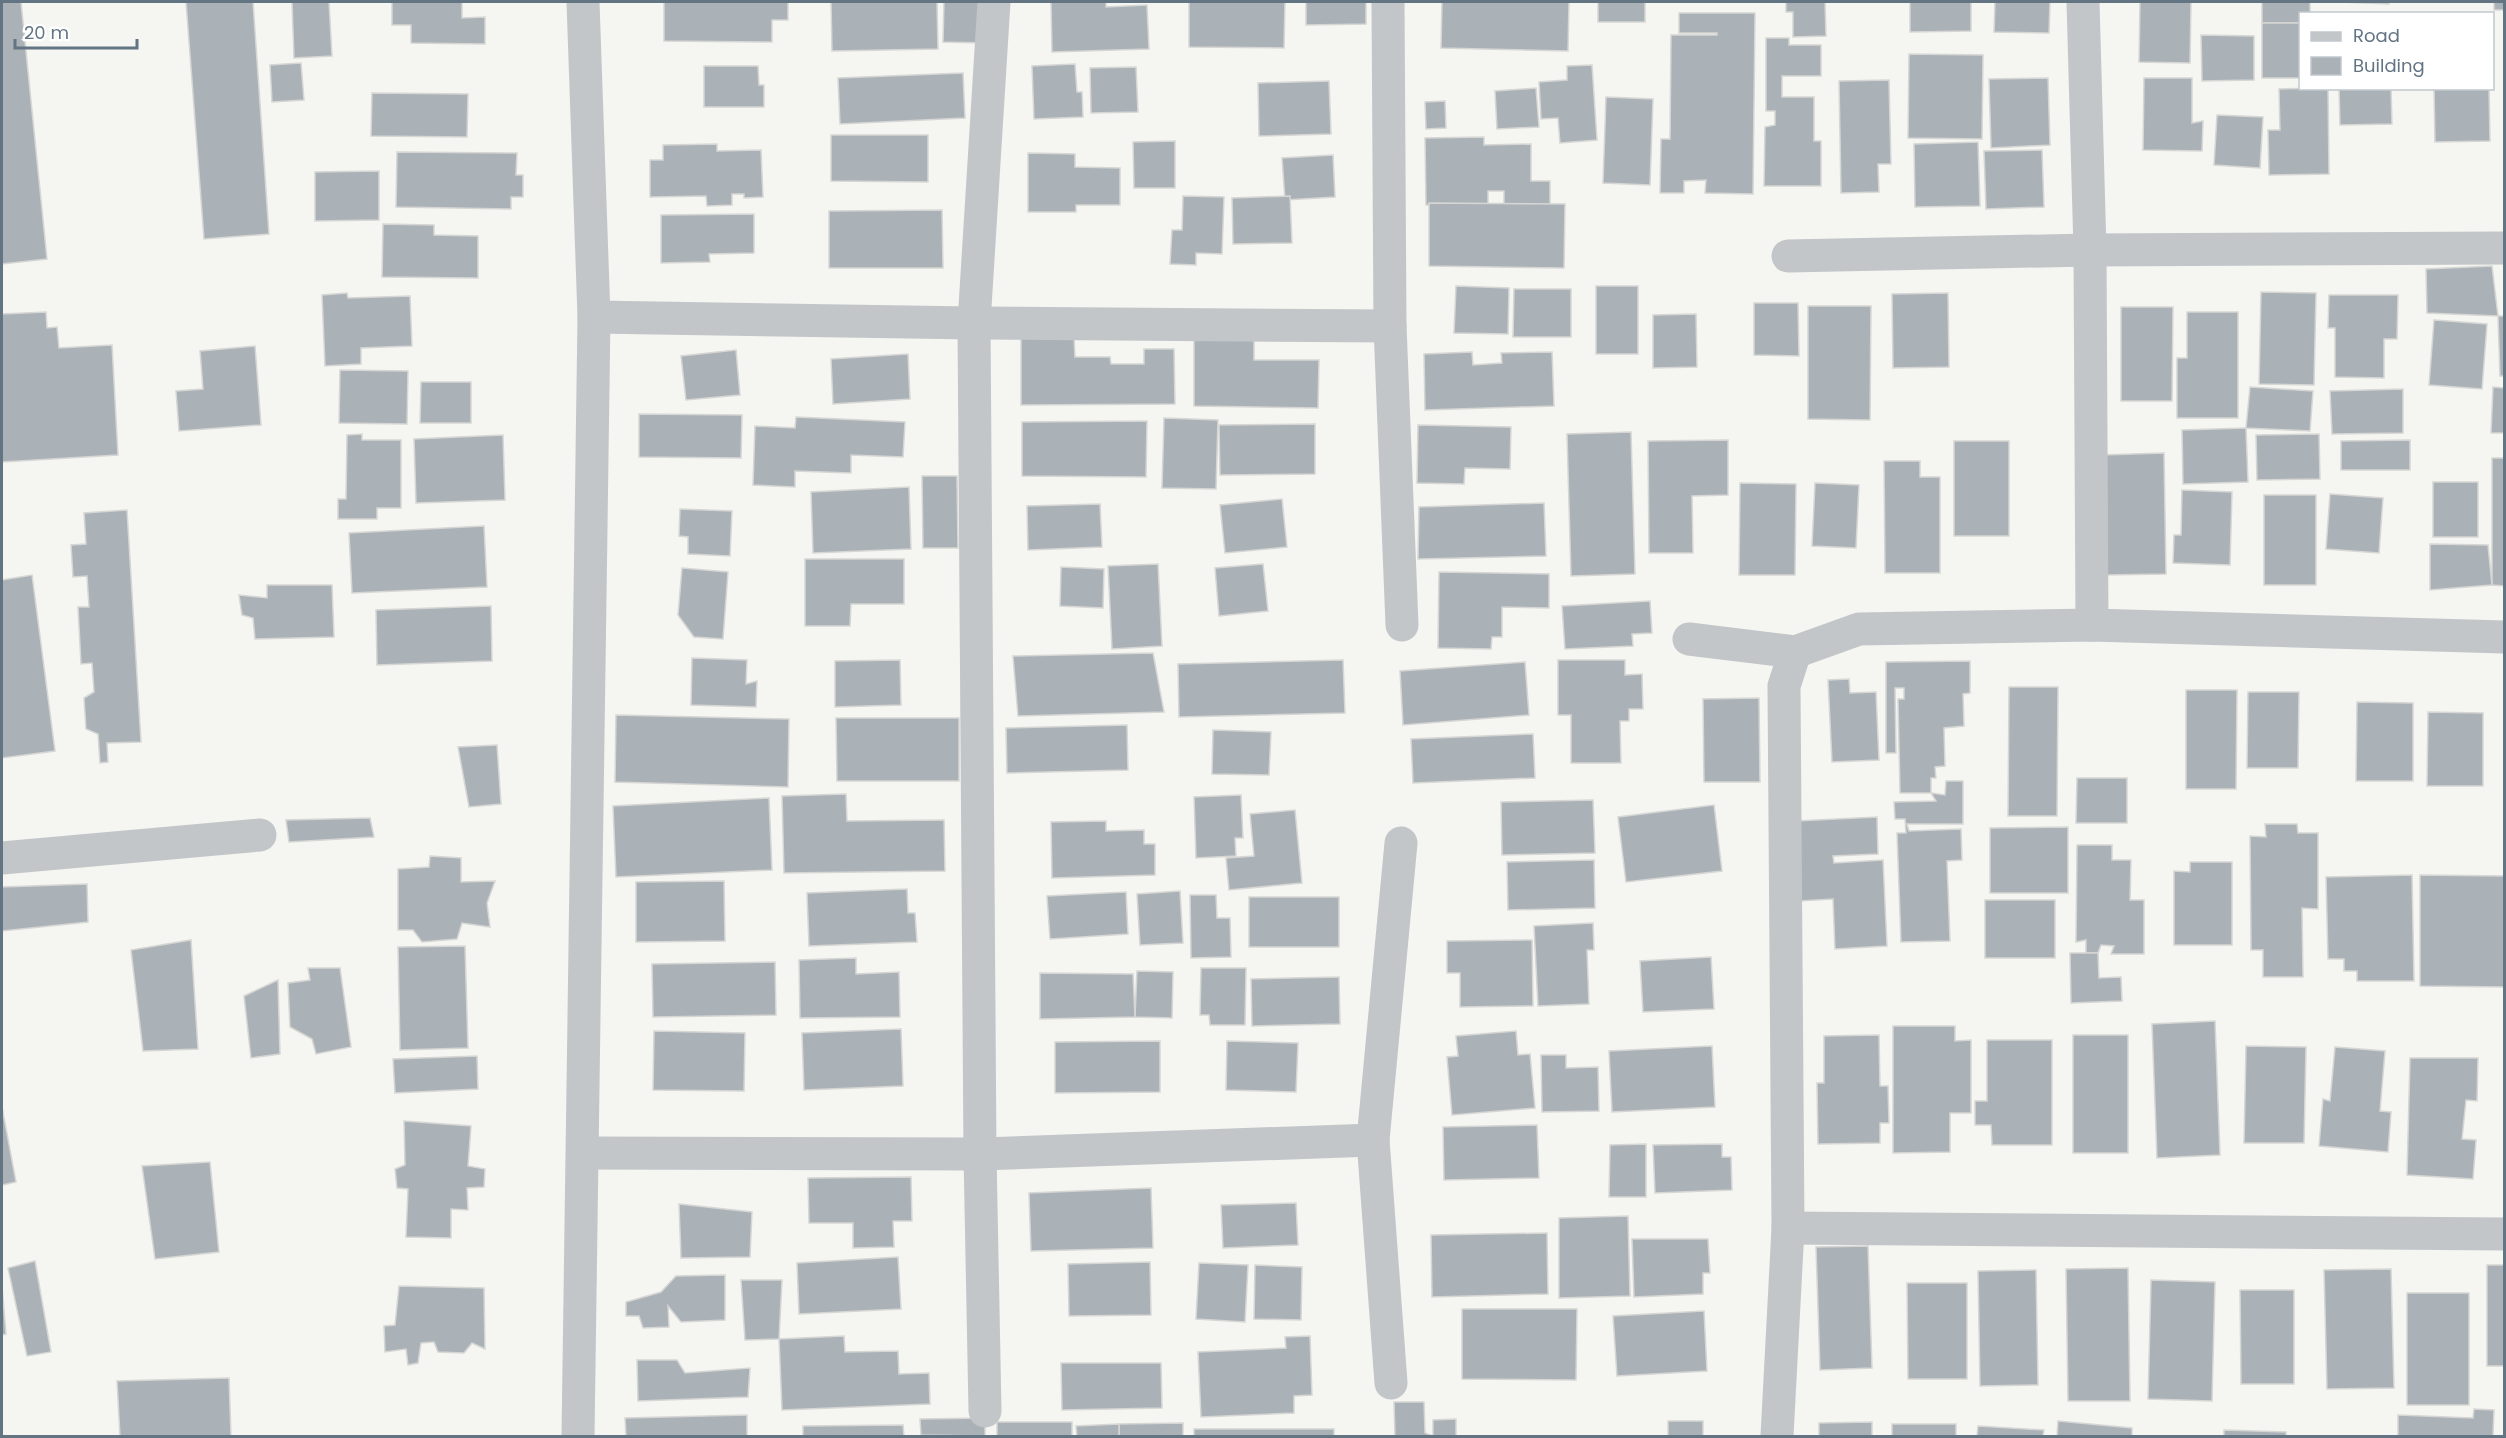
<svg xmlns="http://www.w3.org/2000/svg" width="2506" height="1438" font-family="Poppins,sans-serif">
  <rect width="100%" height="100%" fill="#f5f5f1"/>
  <g fill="#aab2b8" stroke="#d6d6d4" stroke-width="1.5">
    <path d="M2 2H21L47 259 2 264Z"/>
    <path d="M186 2H253L269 234 204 239Z"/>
    <path d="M292 2H329L332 56 294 58Z"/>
    <path d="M392 2H462V18L485 17V44L411 43V25H392Z"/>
    <path d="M664 2H788V20H772V42L664 41Z"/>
    <path d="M831 2H937L938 49 832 51Z"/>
    <path d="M944 2H987L986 43 943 42Z"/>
    <path d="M1051 2H1106V7L1147 5 1149 49 1052 52Z"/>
    <path d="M1189 2H1285L1284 48 1189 47Z"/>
    <path d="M1306 2H1366V24L1306 25Z"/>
    <path d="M1442 2H1569L1568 51 1441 48Z"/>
    <rect x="1598" y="2" width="47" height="20"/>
    <path d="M1786 2H1825L1826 36 1793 37V12H1786Z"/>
    <path d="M1910 2H1971V31L1910 32Z"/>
    <path d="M1995 2H2050L2049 33 1994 32Z"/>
    <path d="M2140 2H2191L2190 63 2139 62Z"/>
    <path d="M2262 2H2310V14H2300V23H2262Z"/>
    <path d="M2340 2H2389V4Z"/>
    <rect x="2494" y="2" width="10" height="8"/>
    <path d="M1679 13H1755L1753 194 1705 193 1706 180 1684 181V193H1660L1661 139H1670L1671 35H1717V33H1679Z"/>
    <rect x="2262" y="23" width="38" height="55"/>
    <path d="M2201 35 2254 36V80L2202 81Z"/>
    <path d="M1766 38H1789V45H1821V76H1782V97H1814V141H1821V186H1764L1765 127 1775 125V111H1766Z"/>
    <path d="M1909 54 1983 55 1982 139 1908 138Z"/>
    <path d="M301 63 304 100 272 102 270 65Z"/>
    <path d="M1075 64 1077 92H1082L1083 117 1034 119 1032 66Z"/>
    <path d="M1592 65 1597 140 1560 143 1558 118 1541 119 1539 82 1567 80V66Z"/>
    <path d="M704 66H758L759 85H764V107H704Z"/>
    <path d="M1136 67 1138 112 1091 113 1090 68Z"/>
    <path d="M963 73 965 118 840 124 838 78Z"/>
    <path d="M2048 78 2050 145 1991 148 1989 79Z"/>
    <path d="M2144 78H2192V123L2203 121 2202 151 2143 150Z"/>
    <path d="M1889 80 1891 164H1878L1879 192 1841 193 1839 81Z"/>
    <path d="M1329 81 1331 134 1259 136 1258 83Z"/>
    <path d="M1536 88 1539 127 1497 129 1495 91Z"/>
    <path d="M2328 88 2329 174 2269 175 2268 130H2280L2279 89Z"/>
    <path d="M2339 88H2391L2392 124 2340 125Z"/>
    <path d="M2434 88H2489L2490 141 2435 142Z"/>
    <path d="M372 93 468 94 467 137 371 136Z"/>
    <path d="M1606 97 1653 99 1650 185 1603 183Z"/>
    <path d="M1445 101 1446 128 1426 129 1425 102Z"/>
    <path d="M2217 115 2263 117 2260 168 2214 165Z"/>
    <path d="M831 135H928V182L831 181Z"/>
    <path d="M1484 137V145L1531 144V181H1550V208L1504 209V191H1488V204L1426 205 1425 138Z"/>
    <path d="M1175 141V188H1134L1133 142Z"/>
    <path d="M1978 142 1980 206 1915 207 1914 144Z"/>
    <path d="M717 144V151L761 150 763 197 744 198V194H732V205L707 206 706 196 650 197V160H663V145Z"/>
    <path d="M2042 150 2044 207 1986 209 1984 151Z"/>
    <path d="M397 152 517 153 516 175H523V197H511V209L396 207Z"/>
    <path d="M1028 153 1075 154V167L1120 168V205H1076V212H1028Z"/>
    <path d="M1333 155 1335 197 1285 200 1282 158Z"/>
    <path d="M379 171V220L315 221V172Z"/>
    <path d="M1183 196 1224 197 1222 254 1196 253V265L1170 264 1172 230H1182Z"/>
    <path d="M1290 196 1292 243 1233 244 1232 198Z"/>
    <path d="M1429 203 1565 204 1564 268 1429 266Z"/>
    <path d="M942 210 943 268H829V211Z"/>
    <path d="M754 214V253L709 254 710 262 661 263V215Z"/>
    <path d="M383 224 434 225V235L478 236V278L382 277Z"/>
    <path d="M2492 266 2498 316 2427 313 2426 269Z"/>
    <path d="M1456 286 1509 288 1508 334 1454 333Z"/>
    <rect x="1596" y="286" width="42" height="68"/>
    <path d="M1514 289H1571V337H1513Z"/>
    <path d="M2261 292 2316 293 2314 385 2259 384Z"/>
    <path d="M347 293 348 298 410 296 412 346 361 348V364L325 366 322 295Z"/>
    <path d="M1948 293 1949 367 1893 368 1892 294Z"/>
    <path d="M2329 295H2398L2397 339H2384V378L2335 377V328H2328Z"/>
    <path d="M1754 303H1798L1799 356 1754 355Z"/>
    <path d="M1808 306H1871L1870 420 1808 419Z"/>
    <path d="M2121 307H2173L2172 401H2121Z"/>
    <path d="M46 312 47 328 57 327 59 348 112 345 118 455 2 462V314Z"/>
    <path d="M2187 312H2238V418H2177V358H2187Z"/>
    <path d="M1696 314 1697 367 1653 368V315Z"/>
    <path d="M2498 316H2504V376H2500Z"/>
    <path d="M2434 320 2487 324 2482 389 2429 385Z"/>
    <path d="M1074 337 1075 357H1110L1111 364H1144V349H1174L1175 404 1021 405V338Z"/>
    <path d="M1194 340H1254V360H1319L1318 408 1194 406Z"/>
    <path d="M255 346 261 425 179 431 176 391 203 389 200 351Z"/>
    <path d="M736 350 740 395 686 400 681 356Z"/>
    <path d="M1472 352 1473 365 1502 363 1501 353 1552 352 1554 406 1425 410 1424 354Z"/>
    <path d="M908 354 910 399 833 404 831 359Z"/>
    <path d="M340 370 408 371 407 424 339 423Z"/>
    <path d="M421 382H471V423H420Z"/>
    <path d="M2250 387 2313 391 2310 431 2246 428Z"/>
    <path d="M2493 387 2504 388V433H2491Z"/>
    <path d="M2403 389V433L2332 434 2330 391Z"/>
    <path d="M639 414 742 415 741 458 639 457Z"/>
    <path d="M796 417 905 422 903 457 851 455V473L795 471V487L753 485 755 426 795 428Z"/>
    <path d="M1164 418 1218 420 1216 489 1162 488Z"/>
    <path d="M1147 421 1146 477 1022 476V422Z"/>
    <path d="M1315 424V474L1220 475 1219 425Z"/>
    <path d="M1418 425 1511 427 1510 469 1465 468 1464 484 1417 483Z"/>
    <path d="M2246 428 2248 482 2183 484 2182 430Z"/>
    <path d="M1631 432 1635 574 1571 576 1567 434Z"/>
    <path d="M362 434V440H401V508H377V519H338V499H346L347 435Z"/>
    <path d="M2319 434 2320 479 2257 480 2256 435Z"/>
    <path d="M503 435 505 500 416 503 414 439Z"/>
    <path d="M1728 440V495L1692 496 1693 553H1649L1648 441Z"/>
    <path d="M2410 440V470H2341V441Z"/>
    <rect x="1954" y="441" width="55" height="95"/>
    <path d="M2164 453 2166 574 2105 575 2102 455Z"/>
    <path d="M2492 458H2504V586L2492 585Z"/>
    <path d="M1884 461H1920V477H1940V573H1885Z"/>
    <path d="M922 476H957L958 548H923Z"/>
    <rect x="2433" y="482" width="45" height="55"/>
    <path d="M1740 483 1796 484 1795 575H1739Z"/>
    <path d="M1815 483 1859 485 1856 548 1812 546Z"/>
    <path d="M909 487 911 549 813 553 811 492Z"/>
    <path d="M2182 490 2232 492 2230 565 2173 563 2174 535H2181Z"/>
    <path d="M2330 494 2383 498 2379 553 2326 549Z"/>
    <rect x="2264" y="495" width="52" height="90"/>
    <path d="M1282 499 1287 547 1225 553 1220 505Z"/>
    <path d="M1544 503 1546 556 1418 559 1419 507Z"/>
    <path d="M1100 504 1102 547 1028 550 1027 506Z"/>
    <path d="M680 509 732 511 730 556 688 554V537L679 536Z"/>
    <path d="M127 510 141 742 107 743 108 762 100 763 98 734 86 729 84 698 94 692 92 663 81 664 78 607H89L87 576 73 577 71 545 86 544 84 513Z"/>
    <path d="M484 526 487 587 352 593 349 533Z"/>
    <path d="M2430 544 2488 545 2492 585 2430 590Z"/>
    <path d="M805 559H904V604H851L850 626H805Z"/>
    <path d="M1158 564 1162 646 1112 649 1108 566Z"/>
    <path d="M1263 564 1268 611 1219 616 1215 568Z"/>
    <path d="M1061 567 1104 569 1103 608 1060 606Z"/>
    <path d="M682 568 728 572 723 639 694 637 678 615Z"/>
    <path d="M1439 572 1549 574V608L1502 607V637H1492L1491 649 1438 648Z"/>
    <path d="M32 575 55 751 2 758V580Z"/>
    <path d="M267 585H332L334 637 255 639 253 618 242 615 239 595 267 598Z"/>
    <path d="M1650 601 1652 633 1632 634 1633 646 1565 649 1562 606Z"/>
    <path d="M491 606 492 661 377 665 376 610Z"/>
    <path d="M1153 653 1164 712 1018 716 1013 656Z"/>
    <path d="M692 658 747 660 746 684 757 681 756 707 691 705Z"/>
    <path d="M900 660 901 705 835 707V661Z"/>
    <path d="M1343 660 1345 713 1179 717 1178 664Z"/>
    <path d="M1558 660H1625V675L1642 674 1643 709H1629V721H1620L1621 763H1571V715H1558Z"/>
    <path d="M1970 661V693L1963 694 1964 726 1944 728 1945 766 1935 767 1936 778H1931V793H1900L1898 699H1904V688H1895L1896 753H1886V662Z"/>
    <path d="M1525 662 1529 715 1403 725 1400 671Z"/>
    <path d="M1849 679 1850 693 1876 692 1879 760 1832 762 1828 680Z"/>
    <path d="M2009 687H2058L2057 816H2008Z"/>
    <path d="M2186 690H2237L2236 789H2186Z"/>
    <path d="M2248 692H2299L2298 768H2247Z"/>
    <path d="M1759 698 1760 782H1704L1703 699Z"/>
    <path d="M2357 702 2413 703V781H2356Z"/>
    <path d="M2428 712 2483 713V786H2427Z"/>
    <path d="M616 715 789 719 788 787 615 782Z"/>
    <path d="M836 718H959V781H837Z"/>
    <path d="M1127 725 1128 770 1007 773 1006 728Z"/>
    <path d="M1213 730 1271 732 1269 775 1212 774Z"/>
    <path d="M1533 734 1535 778 1413 783 1411 739Z"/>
    <path d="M497 745 501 804 469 807 458 747Z"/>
    <path d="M2077 778H2127V823H2076Z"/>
    <path d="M1946 781H1963V824H1907L1909 831 1961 829 1962 860 1947 861 1950 941 1901 942 1897 833H1906L1905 819H1895L1894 802 1936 801 1931 793 1945 795Z"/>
    <path d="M846 794 847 821 944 820 945 871 784 873 782 796Z"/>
    <path d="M1241 795 1243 838H1235L1236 856 1196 858 1194 797Z"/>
    <path d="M769 798 772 870 616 877 613 806Z"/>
    <path d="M1593 800 1595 853 1502 855 1501 802Z"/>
    <path d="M1714 805 1722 871 1626 882 1618 817Z"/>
    <path d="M1295 810 1302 883 1229 890 1226 858 1254 856 1250 814Z"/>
    <path d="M1877 817 1878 854 1833 856 1834 863 1883 860 1887 946 1835 949 1833 899 1800 901 1796 821Z"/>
    <path d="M370 818 374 837 289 842 286 820Z"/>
    <path d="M1106 821V831L1144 830V844H1155V875L1052 878 1051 822Z"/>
    <path d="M2265 824H2297L2298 833H2318V909L2302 908 2303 977H2263V950H2251L2250 836 2266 837Z"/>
    <path d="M2068 827V893H1990V828Z"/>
    <path d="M2077 845H2112V860H2131L2130 900H2144V954H2111L2114 946 2101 945 2098 953H2086V940L2076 942Z"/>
    <path d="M430 856 461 858V882L495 881 487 903 490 927 462 923 457 939 422 942 413 930H398V869L429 867Z"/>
    <path d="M1594 860 1595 908 1508 910 1507 862Z"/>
    <path d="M2190 862H2232V945H2174V871L2190 872Z"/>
    <path d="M2412 875 2414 981H2357V971H2344V959H2328L2326 877Z"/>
    <path d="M2420 875 2504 876V987L2420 986Z"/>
    <path d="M724 881 725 941 636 942V882Z"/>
    <path d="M87 884 88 922 2 931V887Z"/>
    <path d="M907 889 908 913H915L917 942 809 946 807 893Z"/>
    <path d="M1180 891 1183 943 1140 945 1137 894Z"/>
    <path d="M1126 892 1128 934 1050 939 1047 896Z"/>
    <path d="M1190 895H1216L1217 918H1230L1231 957 1191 958Z"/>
    <rect x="1249" y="897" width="90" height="50"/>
    <rect x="1985" y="900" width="70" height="58"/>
    <path d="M1593 923 1594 950H1587L1589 1004 1538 1006 1534 926Z"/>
    <path d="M191 940 198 1049 143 1051 131 950Z"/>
    <path d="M1532 940 1533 1006 1460 1007V973H1447V941Z"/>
    <path d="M465 946 468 1048 400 1050 398 947Z"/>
    <path d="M2070 953H2098L2099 978 2121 977 2122 1001 2071 1003Z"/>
    <path d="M1711 957 1714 1009 1643 1012 1640 961Z"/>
    <path d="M856 958V974L899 972 900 1017 800 1018 799 960Z"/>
    <path d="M775 962 776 1015 653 1017 652 964Z"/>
    <path d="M308 968H340L351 1047 316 1054 312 1039 290 1027 288 983 310 980Z"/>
    <path d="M1201 968H1246L1245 1025H1210L1209 1015H1200Z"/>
    <path d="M1137 971 1173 972 1172 1018 1135 1017Z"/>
    <path d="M1040 973 1133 974 1135 1017 1040 1019Z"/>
    <path d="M1339 977 1340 1024 1252 1026 1251 979Z"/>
    <path d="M278 980 280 1054 251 1058 244 996Z"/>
    <path d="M2215 1021 2220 1155 2157 1158 2152 1024Z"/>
    <path d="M1893 1026H1955V1041L1971 1040V1113H1950V1152L1893 1153Z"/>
    <path d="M901 1029 903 1086 804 1090 802 1033Z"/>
    <path d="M654 1031 745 1033 744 1091 653 1090Z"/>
    <path d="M1516 1031 1518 1055 1530 1054 1535 1108 1452 1115 1447 1057 1458 1056 1456 1036Z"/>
    <path d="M1879 1035 1880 1086H1888L1889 1123H1880V1143L1818 1144 1817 1083H1824V1036Z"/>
    <rect x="2073" y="1035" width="55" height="118"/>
    <path d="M1987 1040H2052V1145H1992L1991 1125H1975V1101H1987Z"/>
    <path d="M1160 1041V1092L1055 1093V1042Z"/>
    <path d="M1227 1041 1298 1043 1296 1092 1226 1090Z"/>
    <path d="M1712 1046 1715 1107 1612 1112 1609 1051Z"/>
    <path d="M2246 1046 2306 1047 2304 1143H2244Z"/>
    <path d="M2335 1047 2385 1051 2380 1111 2391 1112 2388 1152 2319 1146 2323 1099 2330 1101Z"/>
    <path d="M1541 1055H1566V1068L1598 1067 1599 1111 1542 1112Z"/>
    <path d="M477 1056 478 1089 395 1093 393 1059Z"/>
    <path d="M2410 1058H2478L2477 1101 2466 1100 2462 1139 2476 1140 2473 1179 2407 1175Z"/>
    <path d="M2 1107 16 1182 2 1185Z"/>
    <path d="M404 1121 471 1126 468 1166 485 1169 484 1187 467 1188 468 1210 451 1209V1238L406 1237 408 1189 397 1188 395 1169 405 1165Z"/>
    <path d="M1537 1125 1539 1178 1444 1180 1443 1127Z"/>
    <path d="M1646 1144V1197H1609L1610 1145Z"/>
    <path d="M1722 1144V1157H1731L1732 1190 1655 1193 1653 1145Z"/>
    <path d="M210 1162 219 1252 155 1259 142 1166Z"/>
    <path d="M911 1177 912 1221H893L894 1247 853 1248V1223H809L808 1178Z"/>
    <path d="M1151 1188 1153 1248 1031 1251 1029 1193Z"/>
    <path d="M1296 1203 1298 1245 1223 1248 1221 1205Z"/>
    <path d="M679 1204 752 1212 750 1257 681 1258Z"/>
    <path d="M1628 1216 1630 1296 1559 1298V1218Z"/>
    <path d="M1547 1233 1548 1294 1432 1297 1431 1235Z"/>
    <path d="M1632 1239H1708L1710 1273H1703V1294L1634 1297Z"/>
    <path d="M1868 1246 1872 1368 1820 1370 1816 1247Z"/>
    <path d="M898 1257 901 1309 799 1314 797 1263Z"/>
    <path d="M35 1261 51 1352 27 1356 8 1268Z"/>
    <path d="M1150 1262 1151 1315 1069 1316 1068 1264Z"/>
    <path d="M1199 1263 1248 1265 1245 1322 1196 1319Z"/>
    <path d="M1255 1265 1302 1267 1301 1320 1254 1319Z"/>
    <rect x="2487" y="1265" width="17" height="101"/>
    <path d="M2128 1268 2130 1401H2068L2066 1269Z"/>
    <path d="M2391 1269 2394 1388 2327 1389 2324 1270Z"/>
    <path d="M2036 1270 2038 1385 1980 1386 1978 1271Z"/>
    <path d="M725 1275V1320L681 1322 668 1306 669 1327 643 1328 639 1316H626V1302L661 1292 676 1276Z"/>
    <path d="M741 1280H782L779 1339 745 1340Z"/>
    <path d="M2151 1280 2215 1282 2212 1401 2148 1399Z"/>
    <path d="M1907 1283H1967V1379H1908Z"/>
    <path d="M399 1286 484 1288 485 1349 472 1343 464 1353 438 1352 434 1342 421 1343 418 1363 408 1365 406 1349 385 1352 384 1326 395 1325Z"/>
    <path d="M2 1287 6 1334 2 1335Z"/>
    <path d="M2240 1290H2294V1384H2241Z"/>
    <rect x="2407" y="1293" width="62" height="112"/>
    <path d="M1462 1309H1577L1576 1380 1462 1379Z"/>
    <path d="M1704 1311 1707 1371 1617 1376 1613 1316Z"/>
    <path d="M844 1336 845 1352 898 1351 899 1374 929 1373 930 1404 782 1410 779 1339Z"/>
    <path d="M1310 1336 1312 1395 1294 1396V1413L1201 1417 1198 1352 1286 1348 1285 1337Z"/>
    <path d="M637 1360H677L685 1373 750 1368 748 1397 638 1401Z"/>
    <path d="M1061 1363H1161L1162 1408 1062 1410Z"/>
    <path d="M229 1378 231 1436H120L117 1381Z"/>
    <path d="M1394 1402H1424L1425 1433 1433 1436V1420L1456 1419V1436H1544H1395Z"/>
    <path d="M2474 1409 2494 1410 2493 1436H2398V1415L2473 1418Z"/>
    <path d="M747 1415V1436H626L625 1418Z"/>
    <path d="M985 1418V1436L921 1435 920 1419Z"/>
    <rect x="1668" y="1421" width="35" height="15"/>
    <path d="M2058 1421 2132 1428V1436H2057Z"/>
    <rect x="997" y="1422" width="75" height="14"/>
    <path d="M1872 1422V1436H1819V1423Z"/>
    <path d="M1183 1423V1436H1119V1424Z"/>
    <path d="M1119 1424V1436H1077L1076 1426Z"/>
    <rect x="1892" y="1424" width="64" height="12"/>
    <path d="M903 1425 904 1436H803V1426Z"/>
    <path d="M1978 1426 2044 1430 2043 1436H1977Z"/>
    <rect x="1194" y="1429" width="140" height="7"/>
    <path d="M2224 1430 2286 1432V1436H2224Z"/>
  </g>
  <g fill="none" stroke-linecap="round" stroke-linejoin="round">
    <g stroke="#c2c6c9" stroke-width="33">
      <path d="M1388 2 1390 326 1402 625"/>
      <path d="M2083 2 2090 250 2092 625"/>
      <path d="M1788 256 2090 250 2504 248"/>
      <path d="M594 317 974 323 1390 326"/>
      <path d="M1689 639 1795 652 1859 629 2092 625 2504 637"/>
      <path d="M2 858 260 835"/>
      <path d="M584 1153 980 1154 1373 1140"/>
      <path d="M1788 1228 2504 1234"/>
      <path d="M1391 1383 1373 1140 1401 843"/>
      <path d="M985 1411 980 1154 974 323 994 2"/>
      <path d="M578 1436 594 317 583 2"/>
      <path d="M1777 1436 1788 1228 1784 686 1795 652"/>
    </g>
  </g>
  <rect width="2506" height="1438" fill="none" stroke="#637483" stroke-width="6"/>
  <rect x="2299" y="12" width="195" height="78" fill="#ffffff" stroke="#c1c7cd" stroke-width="1.5"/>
  <rect x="2311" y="32" width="30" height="9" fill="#c2c6c9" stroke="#c1c7cd" stroke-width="1.5"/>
  <text x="2353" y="42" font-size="18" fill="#637483">Road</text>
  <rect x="2311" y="57" width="30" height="18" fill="#aab2b8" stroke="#c1c7cd" stroke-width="1.5"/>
  <text x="2353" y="72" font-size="18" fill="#637483">Building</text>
  <path d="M15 39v9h122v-9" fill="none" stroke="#637483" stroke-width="3"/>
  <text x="24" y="39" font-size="18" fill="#637483" stroke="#ffffff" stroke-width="4.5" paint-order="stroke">20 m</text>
</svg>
